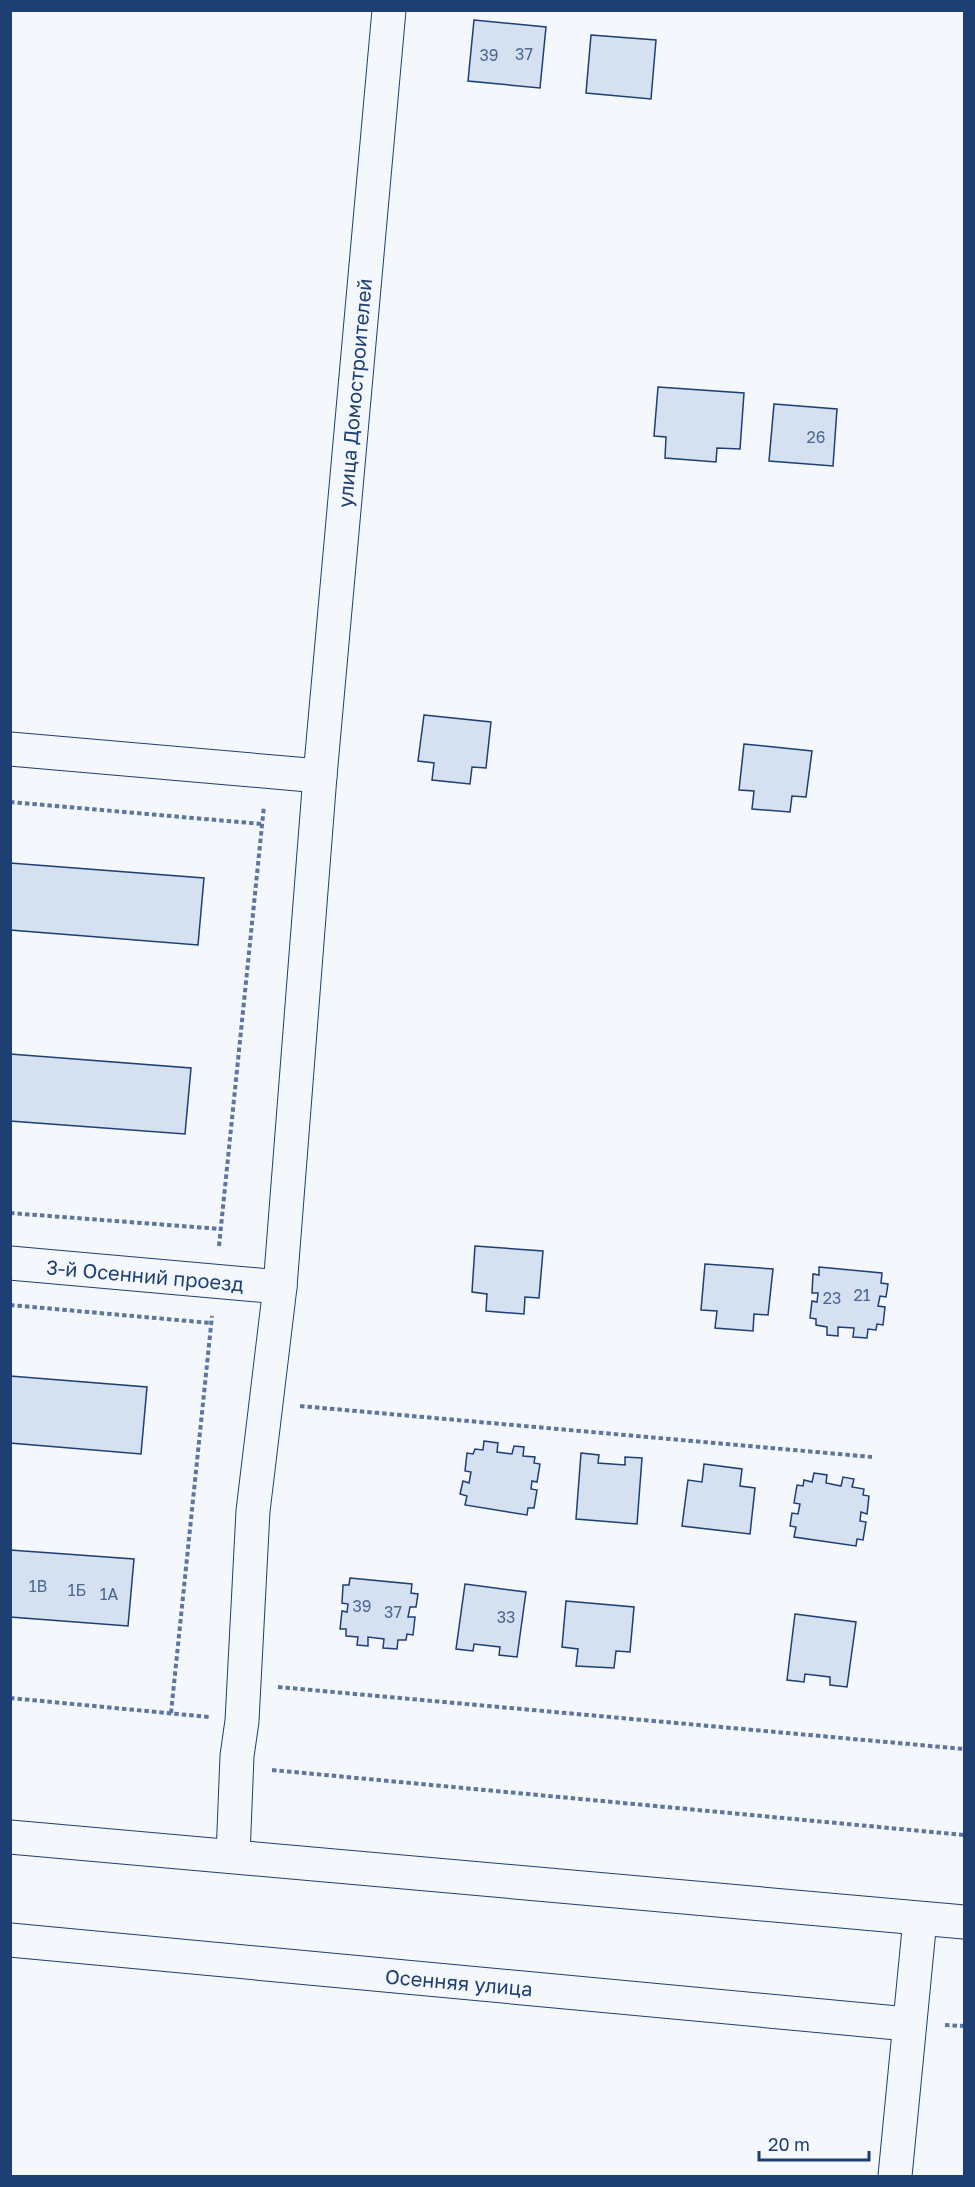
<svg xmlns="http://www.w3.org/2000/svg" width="975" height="2187" font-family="'Golos Text',sans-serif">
  <rect width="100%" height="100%" fill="#f4f7fb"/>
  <g fill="#d5e0f0" stroke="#1d3f73" stroke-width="1.5">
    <path d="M474 20 546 27 540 88 468 81Z"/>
    <path d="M591 35 656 40 651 99 586 93Z"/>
    <path d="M658 387 744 393 740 449 717 448 716 462 665 458 666 437 654 436Z"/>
    <path d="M774 404 837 409 833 466 769 461Z"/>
    <path d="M424 715 491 722 486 768 472 767 470 784 432 780 434 763 418 761Z"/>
    <path d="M744 744 812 751 806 797 792 796 790 812 752 809 754 791 739 790Z"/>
    <path d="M10 863 204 878 198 945 10 930Z"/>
    <path d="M10 1054 191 1068 185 1134 10 1121Z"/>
    <path d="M475 1246 543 1251 539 1298 525 1297 524 1314 486 1311 487 1294 472 1292Z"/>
    <path d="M705 1264 773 1269 768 1315 754 1314 753 1331 715 1328 717 1311 701 1310Z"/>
    <path d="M819 1267 882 1273 881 1283 888 1284 886 1297 880 1296 878 1306 885 1307 883 1325 877 1324 876 1330 868 1329 867 1338 853 1337 854 1328 838 1327V1336L827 1335V1327L816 1325V1319L810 1318 812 1301 817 1302 818 1293H812L813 1274 819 1275Z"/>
    <path d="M10 1376 147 1387 141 1454 10 1443Z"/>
    <path d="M484 1441 498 1443 497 1452 512 1454 514 1446 524 1447 523 1456 535 1457 534 1463 540 1464 537 1482 532 1481 531 1489 537 1490 534 1508H528L527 1515 465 1505 467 1496 460 1494 463 1481 469 1483 471 1472 465 1471 467 1453 473 1454 475 1449 483 1450Z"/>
    <path d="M581 1453 599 1455 598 1463 625 1465V1457L642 1458 637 1524 576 1519Z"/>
    <path d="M704 1464 742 1469 740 1486 755 1488 750 1534 682 1526 688 1480 702 1482Z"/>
    <path d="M814 1473 827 1475 826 1483 841 1486 843 1477 854 1479 852 1487 864 1489 863 1495 869 1496 867 1514 861 1512 860 1521 866 1522 863 1540 857 1539 856 1546 794 1537 796 1527 790 1526 792 1513 798 1514 800 1504 794 1503 797 1485 803 1486 804 1480 812 1482Z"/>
    <path d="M10 1550 134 1559 128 1626 10 1617Z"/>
    <path d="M350 1578 412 1584 411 1593 418 1594 416 1607H410L408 1617H415L413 1635 407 1634 406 1640H398L397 1649 383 1648 384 1639 368 1637V1646L357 1645 358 1637 346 1636V1629H340L342 1611 347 1612 348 1604 342 1603 343 1585H349Z"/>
    <path d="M465 1584 526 1592 517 1657 499 1655 500 1647 474 1644 473 1651 456 1649Z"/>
    <path d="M566 1601 634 1607 630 1652 616 1651 614 1668 576 1666 578 1649 562 1647Z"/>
    <path d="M795 1614 856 1622 847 1687 830 1685V1677L805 1674 804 1682 787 1680Z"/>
  </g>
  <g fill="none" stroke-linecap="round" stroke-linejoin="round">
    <defs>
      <g id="minor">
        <path d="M10 749 320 776"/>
        <path d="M10 1263 280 1287"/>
        <path d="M10 1837 964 1922"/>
        <path d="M233 1856 237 1756 242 1721 253 1511 280 1287 320 776 389 10"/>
        <path d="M10 1940 908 2024"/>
        <path d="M895 2176 920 1919"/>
      </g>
    </defs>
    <use href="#minor" stroke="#1d3f73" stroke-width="35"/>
    <g stroke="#5e769c" stroke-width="4" stroke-dasharray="4.5 3" stroke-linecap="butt">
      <path d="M10 802 262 824"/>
      <path d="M10 1213 221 1229"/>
      <path d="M219 1246 264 806"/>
      <path d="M10 1305 211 1323"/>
      <path d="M300 1406 872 1457"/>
      <path d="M278 1687 964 1749"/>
      <path d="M10 1698 209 1717"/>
      <path d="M171 1713 212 1316"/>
      <path d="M272 1770 964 1835"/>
      <path d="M945 2025 964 2026"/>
    </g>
    <use href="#minor" stroke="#f4f7fb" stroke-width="33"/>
  </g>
  <g text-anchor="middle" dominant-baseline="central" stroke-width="4.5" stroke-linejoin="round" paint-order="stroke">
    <g font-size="16" fill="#4b6792">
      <text x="524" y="54">37</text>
      <text x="489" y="55">39</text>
      <text x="816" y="437">26</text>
      <text x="862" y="1295">21</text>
      <text x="832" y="1298">23</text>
      <text x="38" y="1586">1В</text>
      <text x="77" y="1590">1Б</text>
      <text x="109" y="1594">1А</text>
      <text x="362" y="1606">39</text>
      <text x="393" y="1612">37</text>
      <text x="506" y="1617">33</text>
    </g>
    <g font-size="20" fill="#1d3f73" stroke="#f4f7fb">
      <text transform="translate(354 393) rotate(-85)">улица Домостроителей</text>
      <text transform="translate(145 1275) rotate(5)">3-й Осенний проезд</text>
      <text transform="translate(459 1982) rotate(5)">Осенняя улица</text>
    </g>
  </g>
  <rect width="975" height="2187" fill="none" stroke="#1d3f73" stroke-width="24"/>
  <path d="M759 2151v9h110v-9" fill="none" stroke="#1d3f73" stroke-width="3"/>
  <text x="768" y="2151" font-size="18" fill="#1d3f73" stroke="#f4f7fb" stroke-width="4.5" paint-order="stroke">20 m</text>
</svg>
